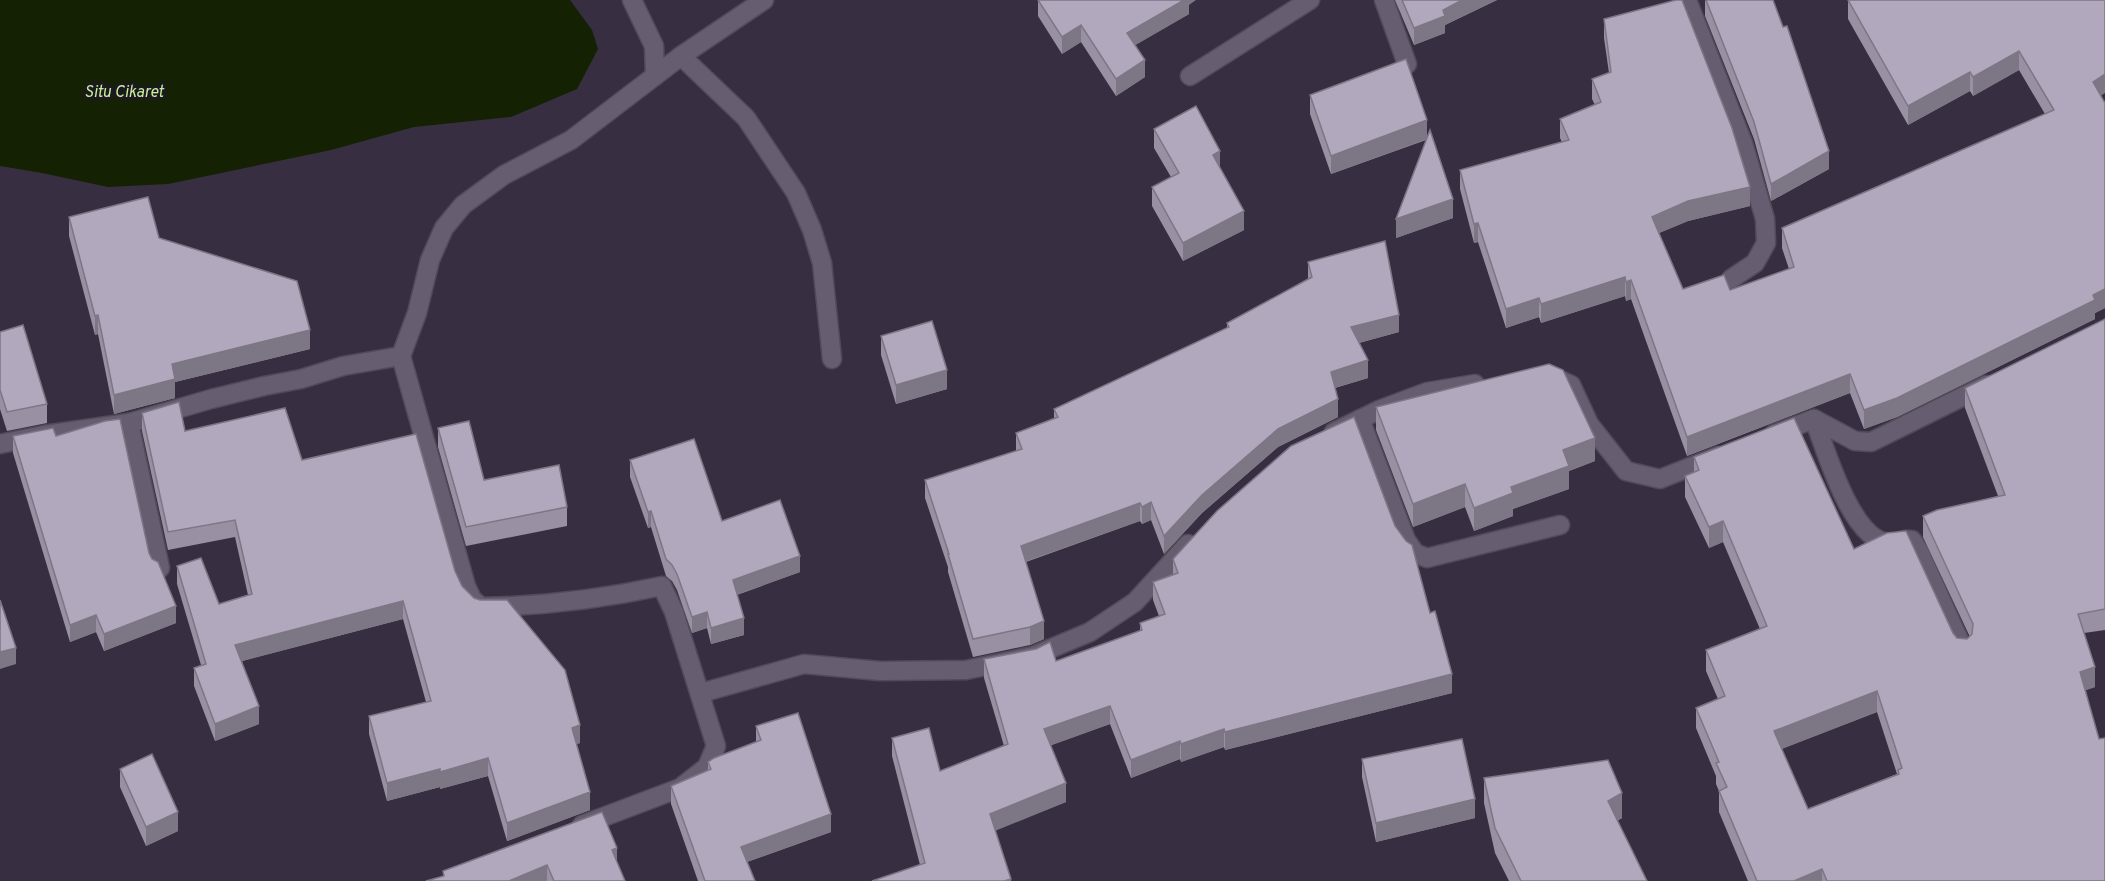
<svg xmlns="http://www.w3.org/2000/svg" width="2105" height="881" font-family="Overpass,sans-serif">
  <rect width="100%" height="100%" fill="#372f41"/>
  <path fill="#142103" d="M0 0H570L592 30 598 49 577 89 511 117 414 127 331 150 168 184 108 187 42 173 0 166Z"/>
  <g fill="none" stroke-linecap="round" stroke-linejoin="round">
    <defs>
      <g id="minor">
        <path d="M632 0 654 46 655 76"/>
        <path d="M1384 0 1407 64"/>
        <path d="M1687 0 1743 143 1765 219 1766 243 1755 263 1731 279"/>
        <path d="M681 56 746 118 796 193 812 230 822 263 832 359"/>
        <path d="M1190 76 1310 0"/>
        <path d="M1549 375 1571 385 1589 424 1626 471 1660 479 1718 456"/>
        <path d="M1360 419 1406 540 1415 553 1427 558 1560 525"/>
        <path d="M1814 419C1826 450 1851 540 1889 543 1897 544 1903 538 1912 540L1919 551 1963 649"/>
        <path d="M129 423 160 568"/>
        <path d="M1334 432 1379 410 1427 392 1475 384"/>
        <path d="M1774 434 1814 419 1855 441 1871 442 1986 385"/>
        <path d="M0 444 44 435 129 423 211 399 264 386 301 379 343 366 401 356"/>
        <path d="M701 693 804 664 880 671 966 670 1033 656 1090 632 1135 602 1188 544"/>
        <path d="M582 825 680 788 707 767 716 746 674 612 662 586C602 599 542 606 481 607L472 599 466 586 401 356 417 313 430 260 444 228 463 205 504 175 571 140 681 56 764 0"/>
      </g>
    </defs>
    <use href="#minor" stroke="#514b59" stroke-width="21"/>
    <use href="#minor" stroke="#665d71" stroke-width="18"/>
  </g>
  <g fill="#9990a3" fill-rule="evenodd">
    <path d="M1038 0 1189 5V14L1135 45 1145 77 1116 96 1081 42 1062 54 1038 16Z"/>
    <path d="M1395 0H1497L1445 25V33L1414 45Z"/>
    <path d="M1705 0 1829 169 1771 201 1754 139 1705 16Z"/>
    <path d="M1848 0H2105L2101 96 2105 103V308L2095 313V319L1897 417 1864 429 1850 393 1687 456 1631 299 1626 301 1625 296 1541 323 1539 317 1506 328 1478 242 1474 243 1460 189V170L1562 142 1560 138V119L1595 105 1592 99V79L1609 73 1604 38V19L1750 206 1688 221 1659 233 1683 289 1730 290 1789 269 1782 248V228L2045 114 2019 70 1973 96 1970 91 1908 125 1848 19Z"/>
    <path d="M1310 95 1427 138 1453 218 1396 238 1426 140 1331 174 1310 114Z"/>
    <path d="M1154 129 1220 168 1244 230 1183 261 1152 206V187L1171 177 1154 148Z"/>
    <path d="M69 217 159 238 310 349 175 382V398L114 414 98 334 95 335 69 236Z"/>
    <path d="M1308 262 1399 332 1359 343 1368 378 1335 388 1338 417 1278 447 1202 513 1164 554 1151 520 1142 524 1140 521 1026 562 1044 639 1030 645 973 657 948 572V567L925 498V480L1016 451V433L1054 419V409L1227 328V323L1308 280Z"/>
    <path d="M2105 319V630L2084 633 2095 687 2086 690 2105 881H1748L1719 812V791L1716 784V776L1696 728V708L1718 699 1706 671V650L1760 629 1723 542 1709 548 1685 497V476L1694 472V457L1854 549 1953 633 1957 638 1967 639 1970 637 1923 537V516L1998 496 1965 408V388ZM1877 712 1897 774 1808 809 1781 749Z"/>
    <path d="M0 332 47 404V423L7 431 0 409Z"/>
    <path d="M881 336 947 389 896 404 881 355Z"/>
    <path d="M1376 407 1595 461 1569 471V489L1513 509V516L1474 531 1465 507 1413 527 1376 430Z"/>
    <path d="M142 413 185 431 302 460 455 571 462 586 580 743 576 744 590 810 507 841 488 776 440 789V787L387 801 369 734V716L426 702 403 619 242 661 259 724 215 741 194 686V668L201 665 177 584V566L219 604 248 595 235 537 168 550 142 431Z"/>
    <path d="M438 428 484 480 567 507V526L466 546 438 447Z"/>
    <path d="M13 436H56L149 553 176 623 104 651 96 632 70 642 13 453Z"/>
    <path d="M630 460 800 572 737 595 744 635 711 644 707 628 692 633 677 590 672 581 666 576 651 527 648 528 630 477Z"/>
    <path d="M1173 559 1452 693 1225 750 1224 747 1181 762 1180 759 1131 778 1110 724 1051 745 1066 802 995 830 1011 881 920 865 892 756V738L940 771 1004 746 984 678V659L1056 661 1140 631V623L1159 616 1153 600V582L1173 575Z"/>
    <path d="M756 726 831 832 747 862 755 881H698L671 804V786L708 770V762L756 742Z"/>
    <path d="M1362 759 1475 818 1376 842 1362 777Z"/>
    <path d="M120 769 178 831 146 846 120 787Z"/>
    <path d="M1484 778 1622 818 1617 821 1647 881H1509L1495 853 1484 803Z"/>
    <path d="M602 812 617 864 625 881H426L443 876V871Z"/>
  </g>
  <g fill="#7d7685">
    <path d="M1184 0H1196L1189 5V14L1127 50V33Z"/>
    <path d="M1462 0H1497L1445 25V33L1414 45V28L1443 10Z"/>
    <path d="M1081 25V42L1062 54V37Z"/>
    <path d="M2019 51V70L1973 96V77Z"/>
    <path d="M1145 60V77L1116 96V79Z"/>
    <path d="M1970 72V91L1908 125V106Z"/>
    <path d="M2105 74V93L2093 101V82Z"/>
    <path d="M1427 120V139L1331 174V156Z"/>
    <path d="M1220 151V169L1213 155Z"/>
    <path d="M1829 151V169L1771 201V184Z"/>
    <path d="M1750 187V206L1688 221 1652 236V217L1688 201Z"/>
    <path d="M1453 199V218L1396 238V219Z"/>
    <path d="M1244 211V230L1183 261V243Z"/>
    <path d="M1478 223V242L1474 243V224Z"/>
    <path d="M1625 277V296L1541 323V304Z"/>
    <path d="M1631 280V299L1626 301V282Z"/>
    <path d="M2105 289V308L2095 313V319L1897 417 1864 429V410Z"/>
    <path d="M1539 298V317L1506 328V309Z"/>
    <path d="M98 315V334L95 335V316Z"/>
    <path d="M1399 315V332L1351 345V327Z"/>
    <path d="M310 330V349L175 382V398L114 414V395L172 364Z"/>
    <path d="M1368 360V378L1331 389V372Z"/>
    <path d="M947 370V389L896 404V385Z"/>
    <path d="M1850 374V393L1687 456V437Z"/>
    <path d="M1338 399V417L1278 447 1202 513 1164 554V536L1202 495 1278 429Z"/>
    <path d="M1595 438V461L1569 471V489L1513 509V516L1474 531V508L1511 487 1563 450Z"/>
    <path d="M1465 484V507L1413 527V504Z"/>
    <path d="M1151 502V520L1142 524V507Z"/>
    <path d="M1140 503V521L1021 563V546Z"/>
    <path d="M651 511V527L648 528V512Z"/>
    <path d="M1723 521V542L1709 548V527Z"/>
    <path d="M800 556V572L733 596V580Z"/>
    <path d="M403 601V619L235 663V645Z"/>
    <path d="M176 606V623L104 651V634Z"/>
    <path d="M707 612V628L692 633V617Z"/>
    <path d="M96 615V632L70 642V625Z"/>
    <path d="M744 618V635L711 644V628Z"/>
    <path d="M1044 621V639L1030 645V627Z"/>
    <path d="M16 648V664L0 669V652Z"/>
    <path d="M2095 667V687L2080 692V672Z"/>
    <path d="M1452 674V693L1225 750V732Z"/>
    <path d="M1877 691V712L1774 752V731Z"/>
    <path d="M259 706V724L215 741V724Z"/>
    <path d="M1110 706V724L1044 748V729Z"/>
    <path d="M580 725V743L572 746V728Z"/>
    <path d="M1224 729V747L1181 762V744Z"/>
    <path d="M1180 741V759L1131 778V760Z"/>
    <path d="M488 758V776L440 789V772Z"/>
    <path d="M440 769V787L387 801V783Z"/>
    <path d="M1066 783V802L990 833V814Z"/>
    <path d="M590 792V810L507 841V823Z"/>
    <path d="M1622 793V818L1608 826V801Z"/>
    <path d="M1475 799V818L1376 842V823Z"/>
    <path d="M178 812V831L146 846V827Z"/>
    <path d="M831 814V832L741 864V847Z"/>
    <path d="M617 848V866L612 850Z"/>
    <path d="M547 865V881H509Z"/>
    <path d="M1822 869V881H1794Z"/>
  </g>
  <g fill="#b2a8be" stroke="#7d7685" stroke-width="1.5" fill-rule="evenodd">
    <path d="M1038 0H1184L1127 33 1145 60 1116 79 1081 25 1062 37Z"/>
    <path d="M1402 0H1462L1443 10 1445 16 1414 28Z"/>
    <path d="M1676 0H1682L1732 128 1750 187 1688 201 1652 217 1683 289 1724 275 1730 290 1794 267 1782 228 2054 110 2019 51 1973 77 1970 72 1908 106 1848 0H2105V74L2093 82 2105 103V289L2093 295 2095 300 1897 398 1864 410 1850 374 1687 437 1631 280 1626 282 1625 277 1541 304 1539 298 1506 309 1478 223 1474 224 1460 170 1569 140 1560 119 1601 102 1592 79 1611 72 1604 19Z"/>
    <path d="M1706 0H1773L1783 27 1787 26 1829 151 1771 184 1754 122Z"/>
    <path d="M1406 59 1427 120 1331 156 1310 95Z"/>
    <path d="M1196 106 1220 151 1213 155 1244 211 1183 243 1152 187 1179 173 1154 129Z"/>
    <path d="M1430 130 1453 199 1396 219Z"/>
    <path d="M148 197 159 238 297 281 310 330 172 364 175 379 114 395 98 315 95 316 69 217Z"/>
    <path d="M1385 241 1399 315 1351 327 1368 360 1331 372 1338 399 1278 429 1202 495 1164 536 1151 502 1142 507 1140 503 1021 546 1044 621 1030 627 973 639 948 554H949L925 480 1022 449 1016 433 1058 417 1054 409 1229 327 1227 323 1312 277 1308 262Z"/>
    <path d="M2105 319V609L2078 614 2095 667 2080 672 2099 739 2105 738V881H1827L1822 869 1794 881H1757L1719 791 1727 787 1716 763 1719 762 1696 708 1725 696 1706 650 1767 626 1723 521 1709 527 1685 476 1699 470 1694 457 1794 418 1854 549 1887 533 1906 531 1953 633 1957 638 1967 639 1972 634 1973 624 1923 516 1937 510 2005 495 1965 388ZM1877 691 1902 768 1898 770 1899 774 1808 809 1774 731Z"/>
    <path d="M932 321 947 370 896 385 881 336Z"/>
    <path d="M23 325 47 404 7 412 0 390V332Z"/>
    <path d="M1549 364 1563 370 1595 438 1563 450 1569 466 1511 487 1513 493 1474 508 1465 484 1413 504 1376 407Z"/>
    <path d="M179 402 185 431 285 408 302 460 416 434 455 571 462 586 474 598 480 600H507L565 670 580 725 572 728 590 792 507 823 488 758 440 772V769L387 783 369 716 431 701 403 601 235 645 259 706 215 724 194 668 206 664 177 566 201 558 219 604 252 594 235 520 168 532 142 413Z"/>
    <path d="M1354 417 1395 526 1406 541 1412 545 1430 613 1435 611 1452 674 1225 732 1224 729 1181 744 1180 741 1131 760 1110 706 1044 729 1066 783 990 814 1011 879 1004 881H872L925 863 892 738 929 728 940 771 1008 744 984 659 1036 649 1050 642 1056 661 1142 630 1140 623 1165 614 1153 582 1178 573 1173 559 1217 511 1291 446Z"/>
    <path d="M120 419 149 553 152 559 158 562 176 606 104 634 96 615 70 625 13 436 53 428 56 436 105 421Z"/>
    <path d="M469 421 484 480 559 465 567 507 466 527 438 428Z"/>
    <path d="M694 439 722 521 780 500 800 556 733 580 744 618 711 628 707 612 692 617 677 574 672 565 666 559 651 511 648 512 630 460Z"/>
    <path d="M0 600 16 648 0 652Z"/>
    <path d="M798 713 831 814 741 847 755 881H705L671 786 711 769 708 762 714 758 761 740 756 726Z"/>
    <path d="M1462 739 1475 799 1376 823 1362 759Z"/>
    <path d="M152 754 178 812 146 827 120 769Z"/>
    <path d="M1608 760 1622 793 1608 801 1647 881H1521L1495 828 1484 778Z"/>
    <path d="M602 812 617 848 612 850 625 881H554L547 865 509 881H426L444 876 443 871Z"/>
  </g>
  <g text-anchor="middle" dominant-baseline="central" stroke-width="6" stroke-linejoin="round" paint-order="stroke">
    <g font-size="16" font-style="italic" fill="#c8ef9a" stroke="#1c1921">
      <text x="124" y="93">Situ Cikaret</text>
    </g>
  </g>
</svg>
